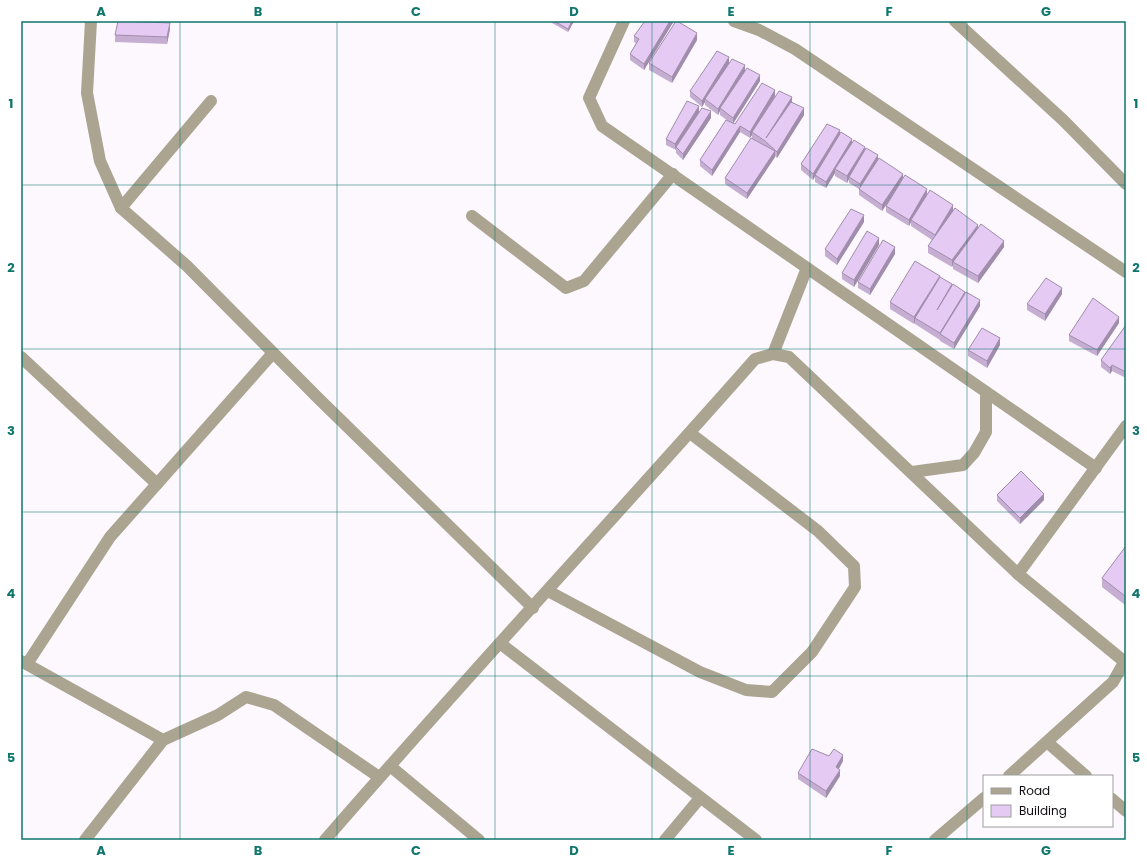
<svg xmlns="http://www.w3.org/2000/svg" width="1147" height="861" font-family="Poppins,sans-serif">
  <rect width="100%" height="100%" fill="#fcf8fe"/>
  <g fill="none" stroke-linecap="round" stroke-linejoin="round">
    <g stroke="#aaa490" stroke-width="12">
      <path d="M91 21 87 93 100 161 121 208 187 266 318 398 533 608"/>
      <path d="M624 21 589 98 602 126 1096 468"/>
      <path d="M734 21 759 30 795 49 1126 272"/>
      <path d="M955 21 1063 120 1126 184"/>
      <path d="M121 208 211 101"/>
      <path d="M472 216 566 288 584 281 673 174"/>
      <path d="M773 354 807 268"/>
      <path d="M21 357 157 484"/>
      <path d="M912 472 963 465 974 453 986 432V392"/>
      <path d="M1018 574 1126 426"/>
      <path d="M548 591 700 672 746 690 772 692 812 652 855 587 854 566 818 531 690 433"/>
      <path d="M501 644 756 840"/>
      <path d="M21 661 163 740"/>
      <path d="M27 664 110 537 273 353"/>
      <path d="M1047 742 1086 776"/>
      <path d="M390 766 479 840"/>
      <path d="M1009 776 1113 682 1126 659"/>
      <path d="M1112 799 1126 811"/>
      <path d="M85 840 163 740 218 715 246 697 274 705 379 777"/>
      <path d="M325 840C466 677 613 520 755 359L773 354 789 357 1018 574 1126 663"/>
      <path d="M665 840 700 798"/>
      <path d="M935 840 984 798"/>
    </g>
  </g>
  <g fill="#c5aed2">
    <path d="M552 21H574L568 32 552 23Z"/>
    <path d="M645 21H674L644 70 630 60V54L636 43 634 42V36Z"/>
    <path d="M170 29 167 44 115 42V35Z"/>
    <path d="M697 40 672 83 649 70V63Z"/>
    <path d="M729 63 760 81 733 123 735 124 775 96 792 102 804 115 777 158 775 156V157L747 199 725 184V178L752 138V135L750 138 740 132 712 176 700 166V160L728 121 720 115V111L718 115 705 105V102L702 107 690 97V91Z"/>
    <path d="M699 112 711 118 683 160 676 153V150L666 145V139Z"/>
    <path d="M840 134 852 143 865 149 878 160 927 195 953 211 1004 247 978 283 953 269V265L952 267 928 253V246L932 240 911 226V222L909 226 886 212V206L887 204 882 211 859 195V189L849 183V179L847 183 835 176V173L826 188 815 182V176L813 180 801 170V164Z"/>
    <path d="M864 222 837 265 825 256V249Z"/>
    <path d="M879 245 854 287 842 279V273Z"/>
    <path d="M895 254 870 295 858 288V282Z"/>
    <path d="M940 277 965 294 980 306 954 349 940 341V339V340L915 324V322L914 324 890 309V302Z"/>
    <path d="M1062 294 1045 321 1027 310V304Z"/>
    <path d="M1119 323 1097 356 1069 341V335Z"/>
    <path d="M1126 325V378L1112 371 1110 374 1101 367V360Z"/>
    <path d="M1000 345 987 368 968 356V350Z"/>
    <path d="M997 495 1044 500 1020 524 997 501Z"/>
    <path d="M1126 546 1125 605 1102 587V578Z"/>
    <path d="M829 756 843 761 839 769 840 776 826 798 798 779V773Z"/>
  </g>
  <g fill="#a08dab">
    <path d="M572 21H574L568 32V29Z"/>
    <path d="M670 21H674L644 70V64Z"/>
    <path d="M170 23V29L167 44V37Z"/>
    <path d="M697 33V40L672 83V77Z"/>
    <path d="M729 57V64L705 99V102L702 107V101Z"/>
    <path d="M745 65V72L720 108V111L718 115V109Z"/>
    <path d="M760 75V81L733 124V118Z"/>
    <path d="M775 90V96L752 132V135L750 138V132Z"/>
    <path d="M792 97V104L766 138Z"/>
    <path d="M699 106V113L676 147 675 150V144Z"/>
    <path d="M804 108V115L777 158V152Z"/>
    <path d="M711 111V118L683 160V154Z"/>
    <path d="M740 126V132L712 176V170Z"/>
    <path d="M840 130V137L813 180V174Z"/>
    <path d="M852 139V145L835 169V173L826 188V182Z"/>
    <path d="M865 147V154L849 177V179L847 183V176Z"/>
    <path d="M775 151V157L747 199V193Z"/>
    <path d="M878 155V161L860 190V184Z"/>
    <path d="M903 174V180L882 211V205Z"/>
    <path d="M927 189V196L911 220V222L909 226V220Z"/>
    <path d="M953 205V212L935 241V235Z"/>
    <path d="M864 215V222L837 265V259Z"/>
    <path d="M978 225V231L953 262V265L952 267V260Z"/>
    <path d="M879 238V245L854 287V280Z"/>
    <path d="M1004 241V247L978 283V276Z"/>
    <path d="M895 247V254L870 295V289Z"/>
    <path d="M940 276V282L915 318V322L914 324V317Z"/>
    <path d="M1062 288V294L1045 321V314Z"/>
    <path d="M965 292V298L940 334V340V333Z"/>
    <path d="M980 300V306L954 349V343Z"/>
    <path d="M1119 317V323L1097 356V350Z"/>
    <path d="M1000 338V345L987 368V361Z"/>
    <path d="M1112 365V371L1110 374V368Z"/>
    <path d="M1044 494V500L1020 524V518Z"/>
    <path d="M843 755V761L836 773V767Z"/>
    <path d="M840 770V776L826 798V791Z"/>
  </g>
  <g fill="#e5caf4" stroke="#a08dab">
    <path d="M118 21H122L170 23 167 37 115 35Z"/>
    <path d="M554 21H572L568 29Z"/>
    <path d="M645 21H670L644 64 630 54 639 39 634 36Z"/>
    <path d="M676 21H677L697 33 672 77 649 63Z"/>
    <path d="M717 51 729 57 702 101 690 91Z"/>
    <path d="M732 59 745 65 718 109 705 99Z"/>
    <path d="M747 68 760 75 733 118 720 108Z"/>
    <path d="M762 83 775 90 750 132 740 126 712 170 700 160 726 120 735 124Z"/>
    <path d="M779 91 792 97 766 138 791 102 804 108 777 152 765 141 752 132Z"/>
    <path d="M687 101 699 106 675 144 666 139Z"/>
    <path d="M702 108 711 111 683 154 676 147Z"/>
    <path d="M827 124 840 130 813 174 801 164Z"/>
    <path d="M841 132 852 139 826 182 815 175Z"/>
    <path d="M751 138 775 151 747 193 725 178Z"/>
    <path d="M854 140 865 147 847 176 835 169Z"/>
    <path d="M866 148 878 155 860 184 849 177Z"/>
    <path d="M879 158 903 174 882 205 859 189Z"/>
    <path d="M905 175 927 189 909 220 886 206Z"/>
    <path d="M930 190 953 205 935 235 911 220Z"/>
    <path d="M955 208 978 225 952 260 928 246Z"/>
    <path d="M851 209 864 215 837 259 825 249Z"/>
    <path d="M981 224 1004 241 978 276 953 262Z"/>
    <path d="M867 231 879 238 854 280 842 273Z"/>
    <path d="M883 240 895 247 870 289 858 282Z"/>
    <path d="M915 261 940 276 914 317 890 302Z"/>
    <path d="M940 277 952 284 937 310 953 284 965 292 940 333 915 318Z"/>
    <path d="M1046 278 1062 288 1045 314 1027 304Z"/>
    <path d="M966 292 980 300 954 343 940 334Z"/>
    <path d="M1093 298 1119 317 1097 350 1069 335Z"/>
    <path d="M1126 325V372L1112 365 1110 368 1101 360Z"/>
    <path d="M982 328 1000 338 987 361 968 350Z"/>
    <path d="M1021 471 1044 494 1020 518 997 495Z"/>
    <path d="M1126 546V595L1125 596 1102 578Z"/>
    <path d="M812 749 829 756 834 749 843 755 836 767 840 770 826 791 798 773Z"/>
  </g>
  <path fill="none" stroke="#0f766e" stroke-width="1" stroke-opacity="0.55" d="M180 21V840M337 21V840M495 21V840M652 21V840M810 21V840M967 21V840M21 185H1126M21 349H1126M21 512H1126M21 676H1126"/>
  <rect width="1147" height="861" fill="none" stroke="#ffffff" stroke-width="44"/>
  <rect x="983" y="775" width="130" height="52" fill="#ffffff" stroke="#9f9ea0"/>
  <rect x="991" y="788" width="20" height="6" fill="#aaa490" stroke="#9f9ea0"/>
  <text x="1019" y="795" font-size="12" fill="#0f0c11">Road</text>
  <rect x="991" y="805" width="20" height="12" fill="#e5caf4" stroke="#9f9ea0"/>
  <text x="1019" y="815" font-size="12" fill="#0f0c11">Building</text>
  <rect x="22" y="22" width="1103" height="817" fill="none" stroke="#0f766e" stroke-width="1.5"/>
  <g font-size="13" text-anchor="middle" font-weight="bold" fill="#0f766e">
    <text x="101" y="16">A</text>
    <text x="258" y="16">B</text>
    <text x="416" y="16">C</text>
    <text x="574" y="16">D</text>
    <text x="731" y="16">E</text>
    <text x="889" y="16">F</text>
    <text x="1046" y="16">G</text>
    <text x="11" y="108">1</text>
    <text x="1136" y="108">1</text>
    <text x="11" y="272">2</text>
    <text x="1136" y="272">2</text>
    <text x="11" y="435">3</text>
    <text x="1136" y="435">3</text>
    <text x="11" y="598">4</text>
    <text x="1136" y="598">4</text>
    <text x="11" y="762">5</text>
    <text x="1136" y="762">5</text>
    <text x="101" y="855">A</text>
    <text x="258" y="855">B</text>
    <text x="416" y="855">C</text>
    <text x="574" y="855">D</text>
    <text x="731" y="855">E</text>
    <text x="889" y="855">F</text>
    <text x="1046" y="855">G</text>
  </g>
</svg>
